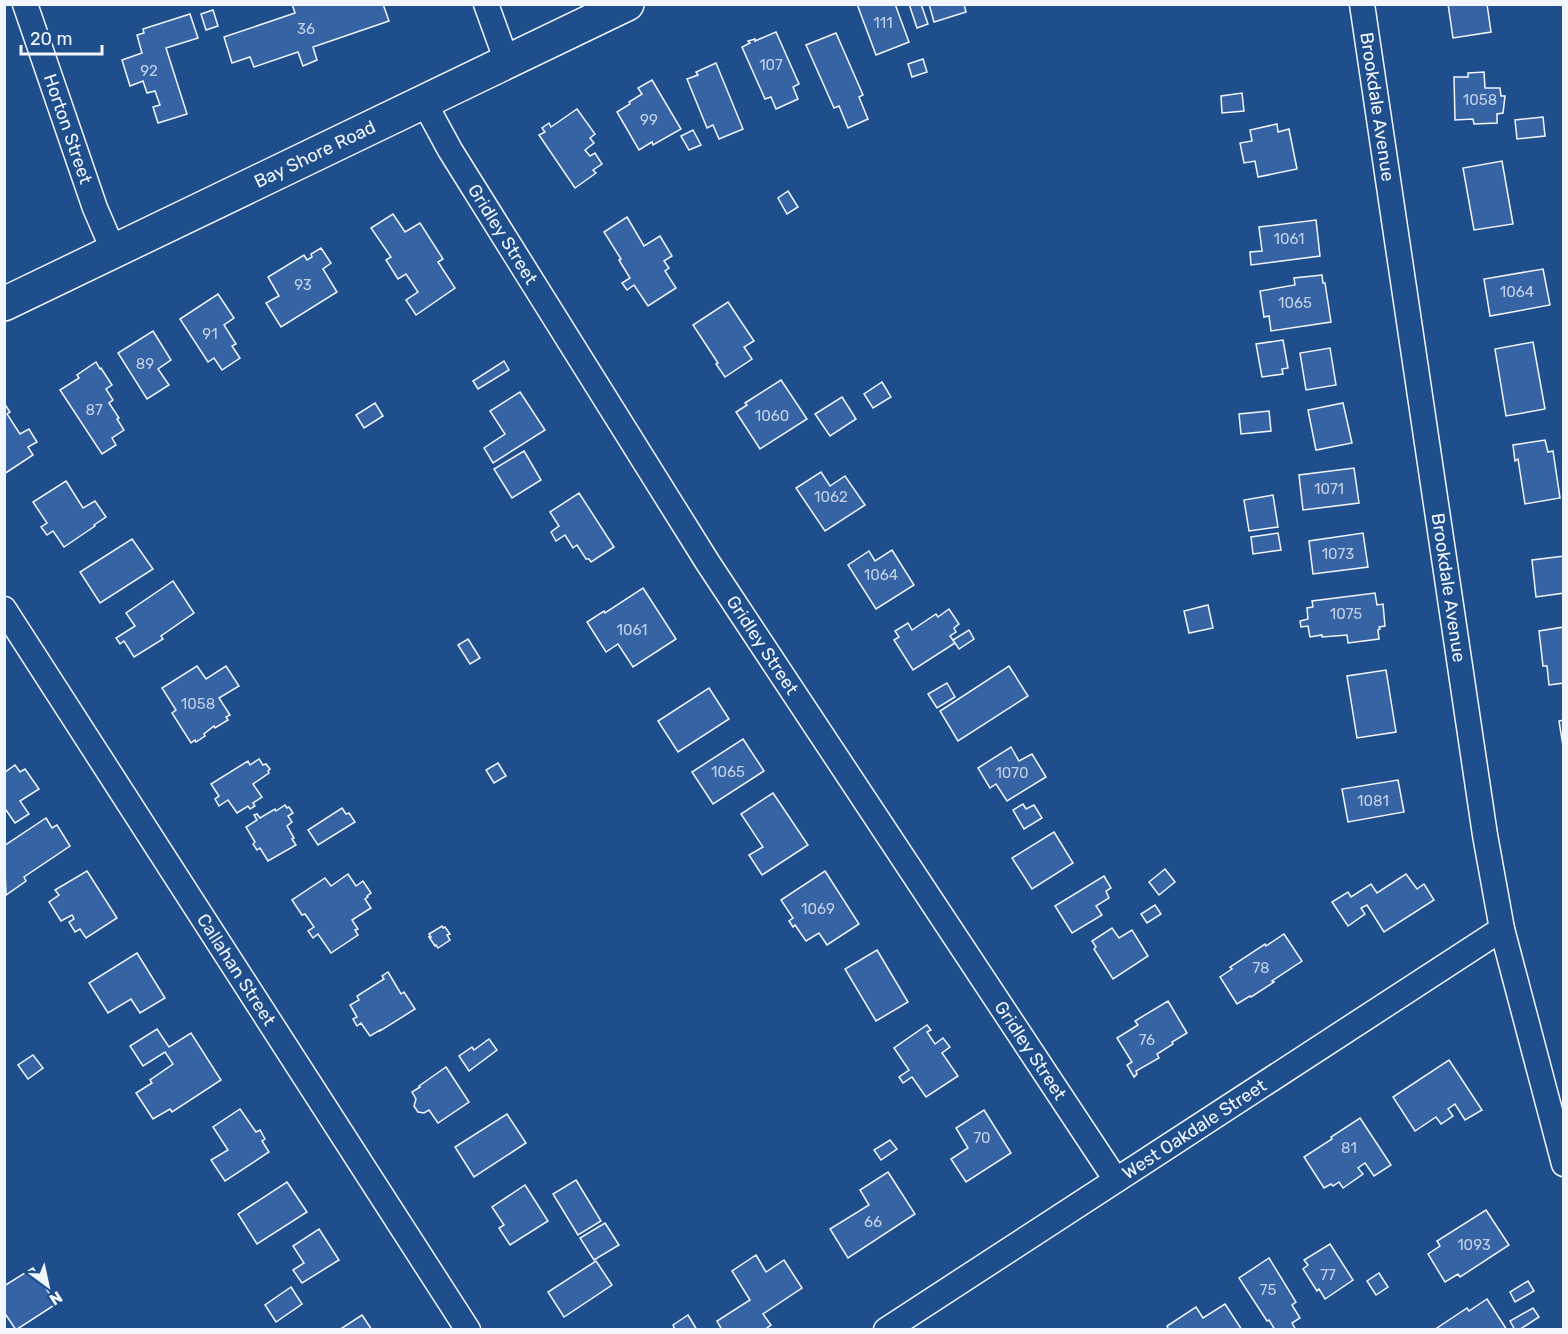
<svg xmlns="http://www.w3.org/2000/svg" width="1568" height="1334" font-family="Rubik,sans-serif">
  <rect width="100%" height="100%" fill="#1f4e8c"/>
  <g fill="#3563a3" stroke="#f2f6ff" stroke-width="1.5">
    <path d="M292 4H383L389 21 313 47 317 60 303 66 298 52 254 67 250 57 232 63 224 37 295 13Z"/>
    <path d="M857 4H895L909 42 876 55Z"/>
    <path d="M909 4H921L928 24 917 28Z"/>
    <path d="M929 4H964L966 12 934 22Z"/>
    <path d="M1448 4H1487L1491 32 1453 38Z"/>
    <path d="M213 10 218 26 206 30 201 14Z"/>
    <path d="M190 14 198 38 166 48 187 114 158 123 153 107 160 105 155 91 147 93 143 81 130 86 122 60 142 53 137 35 144 33 143 29Z"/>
    <path d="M776 32 799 84 793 87 798 99 776 109 771 97 765 99 742 47 750 43 748 41 755 39V41Z"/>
    <path d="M836 33 863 95 859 97 868 119 848 128 839 106 834 108 806 45Z"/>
    <path d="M923 59 927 72 912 77 908 64Z"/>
    <path d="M716 63 743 129 719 139 713 125 707 128 687 79 698 75 696 72Z"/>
    <path d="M1484 72 1485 88H1500L1501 96H1505L1503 113 1497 114V123L1474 124 1473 119 1455 120 1454 77H1468V73Z"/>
    <path d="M652 80 681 129 653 145 652 142 639 150 617 112 630 104 629 102 642 94 638 88Z"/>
    <path d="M1242 93 1244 111 1222 113 1221 96Z"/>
    <path d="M577 109 595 134 590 138 594 143 585 150 590 156 595 153 602 164 593 170 596 173 575 188 539 135 545 132 542 128 549 123 551 127Z"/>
    <path d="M1543 117 1545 136 1517 139 1515 120Z"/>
    <path d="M1277 124 1278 132 1289 129 1297 169 1258 177 1255 161 1244 163 1240 143 1252 141 1250 130Z"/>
    <path d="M693 130 701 145 689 150 681 136Z"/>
    <path d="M1502 161 1513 224 1474 230 1463 168Z"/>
    <path d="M788 191 798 207 787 214 778 198Z"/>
    <path d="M393 214 405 232 420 223 443 259 438 262 455 288 416 315 406 300 418 292 406 274 398 279 386 260 391 257 371 228Z"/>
    <path d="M627 217 644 246 660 236 672 256 664 261 669 268 665 271 676 288 648 306 634 285 627 290 622 283 630 278 619 260 621 259 604 232Z"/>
    <path d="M1316 220 1320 256 1251 265 1250 252 1262 251 1259 227Z"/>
    <path d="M321 248 331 263 323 269 337 292 281 327 266 303 279 296 268 277 304 255 307 260 312 257 311 254Z"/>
    <path d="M1543 269 1550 305 1490 316 1484 279Z"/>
    <path d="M1322 275 1323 283H1325L1331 322 1271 331 1269 316 1264 317 1260 291 1295 285 1294 278Z"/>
    <path d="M218 294 234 318 224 325 236 344 232 346 240 358 222 370 214 358 208 362 180 319Z"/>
    <path d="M728 302 754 341 744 347 752 359 725 377 716 364 718 363 693 325Z"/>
    <path d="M153 331 171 360 158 369 169 385 147 399 118 353Z"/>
    <path d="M1283 340 1288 368 1282 369 1283 374 1262 377 1256 344Z"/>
    <path d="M1533 342 1545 409 1506 416 1495 349Z"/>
    <path d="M1330 348 1336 385 1306 390 1300 353Z"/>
    <path d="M504 361 509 370 478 389 473 381Z"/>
    <path d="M96 362 100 369 101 368 112 385 106 389 113 400 109 403 119 418 117 419 124 430 112 438 116 445 102 454 60 390 79 378 77 375Z"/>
    <path d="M781 380 807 419 760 449 736 412 747 405 745 403Z"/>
    <path d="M882 382 891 397 873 408 864 394Z"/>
    <path d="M520 392 545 430 493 463 484 448 505 434 490 411Z"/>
    <path d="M842 397 856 419 830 436 815 414Z"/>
    <path d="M4 403 10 412 7 414 20 434 29 429 37 442 28 447 33 455 4 474Z"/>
    <path d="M375 403 383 416 364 428 356 415Z"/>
    <path d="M1343 403 1352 443 1316 450 1308 410Z"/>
    <path d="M1269 411 1271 431 1241 434 1239 414Z"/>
    <path d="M1545 440 1548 452 1553 451 1560 498 1525 504 1518 459 1515 461 1513 445Z"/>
    <path d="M524 451 541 480 512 498 494 469Z"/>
    <path d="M1354 468 1359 503 1303 510 1299 475Z"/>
    <path d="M821 472 830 486 845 476 865 505 825 531 796 488Z"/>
    <path d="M66 481 83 508 95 501 106 517 94 525 95 526 64 547 53 531 47 535 41 527 47 523 33 502Z"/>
    <path d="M579 493 614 547 591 562 589 559H586L577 545 573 548 565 535 556 541 551 532 559 526 550 512Z"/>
    <path d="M1273 495 1278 527 1249 531 1244 500Z"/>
    <path d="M1278 533 1281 550 1253 554 1251 537Z"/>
    <path d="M1363 533 1368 567 1313 574 1309 541Z"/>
    <path d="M132 539 153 569 100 603 80 572Z"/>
    <path d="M892 550 914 585 876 609 848 565 869 551 875 561Z"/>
    <path d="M1564 556V593L1536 597 1532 560Z"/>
    <path d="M173 581 194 613 161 636 163 639 134 657 124 641 120 644 116 638 135 626 126 613Z"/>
    <path d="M643 588 676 639 633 667 618 644 606 652 587 622 604 611 605 613Z"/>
    <path d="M1375 593 1377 605 1383 604 1385 626 1379 627 1380 629 1378 630 1379 639 1348 643 1347 635 1322 637V635L1310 637 1308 626 1301 627 1300 621 1308 619 1307 608 1313 607 1312 601Z"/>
    <path d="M1208 605 1213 628 1189 633 1184 611Z"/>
    <path d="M949 609 959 624 954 628 956 632 950 636 955 643 913 670 894 640 899 637 895 631 908 623 912 630 936 614 938 617Z"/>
    <path d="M1564 627V683L1549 685 1547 666H1543L1539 631Z"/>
    <path d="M969 630 974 639 959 649 953 640Z"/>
    <path d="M468 639 480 658 470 664 458 645Z"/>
    <path d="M197 666 206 679 226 666 239 686 219 698 230 715 226 717 228 720 215 728 214 726 204 734 205 736 196 742 195 740 191 743 172 713 176 710 162 688Z"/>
    <path d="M1009 666 1028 696 958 741 940 711Z"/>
    <path d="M1386 670 1396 732 1357 738 1347 676Z"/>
    <path d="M947 683 955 697 937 708 928 694Z"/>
    <path d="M709 688 729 719 678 752 658 721Z"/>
    <path d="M1564 720V752L1559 721Z"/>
    <path d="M743 739 764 771 713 804 692 772Z"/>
    <path d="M1011 747 1019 761 1032 754 1046 777 1007 801 996 784 990 788 978 768Z"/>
    <path d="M259 759 263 765 266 764 270 769 268 771 269 773 253 784 262 797 253 803 255 806 250 809 248 806 237 813 228 800 219 806 215 799 219 796 211 784 248 761 250 765Z"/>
    <path d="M498 763 506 776 494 783 486 770Z"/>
    <path d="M15 765 20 772 25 769 39 789 20 801 29 814 15 823 6 810 4 811V773Z"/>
    <path d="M1398 780 1404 812 1348 822 1342 789Z"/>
    <path d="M773 793 808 845 762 875 749 855 763 847 741 814Z"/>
    <path d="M1023 804 1026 809 1034 805 1042 818 1024 829 1013 810Z"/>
    <path d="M285 805 287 808 289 807 293 813 288 816 292 822 287 826 294 838 292 839 296 845 268 861 260 848 257 850 253 844 255 842 246 827 257 820 254 815 257 814 260 818 275 809 276 811Z"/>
    <path d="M342 808 346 814 349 813 355 822 318 845 308 830Z"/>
    <path d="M46 818 52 828 57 825 70 846 24 877 26 881 6 895 4 846Z"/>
    <path d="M1054 832 1073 863 1032 889 1012 858Z"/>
    <path d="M1165 869 1175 882 1159 895 1149 882Z"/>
    <path d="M87 871 117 918 86 938 80 929 75 932 69 922 74 919 72 915 61 921 49 902 59 895 55 890Z"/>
    <path d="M825 871 859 924 827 945 819 933 806 941 795 925 793 927 789 921 793 918 781 900Z"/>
    <path d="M348 874 356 886 363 881 371 893 367 896 368 897 365 899 371 908 352 920 358 929 355 930 358 935 331 953 318 934 313 938 308 931 314 927 305 914 302 915 292 900 325 878 331 886Z"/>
    <path d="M1406 874 1417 889 1424 884 1434 900 1384 932 1367 905 1361 908 1365 914 1348 926 1332 902 1348 892 1351 897 1371 884 1377 893Z"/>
    <path d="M1104 876 1111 888 1106 891 1109 898 1096 906 1102 915 1072 933 1055 906Z"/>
    <path d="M1155 905 1161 914 1147 923 1141 914Z"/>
    <path d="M442 926 443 928 445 927 450 934 447 935 450 940 438 948 436 945 435 946 429 937H431L429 934Z"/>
    <path d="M1112 928 1119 938 1132 930 1148 956 1113 979 1094 949 1096 947 1092 941Z"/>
    <path d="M1284 934 1302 961 1272 981 1274 982 1251 997 1250 996 1237 1004 1220 977 1232 969 1230 967 1265 944 1266 946Z"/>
    <path d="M877 950 908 1002 876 1021 845 969Z"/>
    <path d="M137 953 165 998 140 1013 131 999 108 1013 89 983Z"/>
    <path d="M388 972 401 994 404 992 415 1009 380 1031V1030L370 1036 361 1023 357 1026 353 1019 357 1017 350 1005 359 1000 357 996 384 979 382 976Z"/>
    <path d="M1168 1001 1187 1033 1172 1042 1173 1044 1157 1054 1159 1058 1136 1071 1137 1074 1134 1077 1127 1065 1132 1062 1117 1038 1138 1025 1135 1021Z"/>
    <path d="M927 1025 931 1030 927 1032 935 1044 943 1038 950 1047 942 1053 958 1076 926 1097 912 1077 903 1083 899 1077 909 1070 894 1048Z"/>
    <path d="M157 1029 169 1047 191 1033 221 1080 172 1112 170 1109 153 1119 136 1093 152 1083 150 1080 173 1064 165 1052 143 1066 130 1046Z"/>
    <path d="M489 1039 497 1050 469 1071 459 1056 472 1047 474 1050Z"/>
    <path d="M33 1055 43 1068 28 1079 18 1065Z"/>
    <path d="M1449 1060 1482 1110 1465 1120 1455 1104 1448 1109 1453 1116 1441 1124 1436 1117 1415 1131 1393 1097Z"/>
    <path d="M446 1067 469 1102 438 1123 429 1110 424 1113 418 1112 414 1106 416 1099 412 1092 420 1087 419 1086Z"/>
    <path d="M240 1109 256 1132 260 1130 265 1139 262 1141 269 1152 225 1181 211 1160 228 1150 213 1127Z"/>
    <path d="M984 1110 1011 1153 966 1182 951 1159 968 1148 956 1128Z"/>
    <path d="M507 1114 526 1143 474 1177 455 1147Z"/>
    <path d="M1360 1118 1391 1165 1374 1176 1365 1163 1358 1168 1363 1174 1343 1188 1339 1182 1333 1186 1331 1184 1324 1188 1304 1157 1332 1139 1331 1137Z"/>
    <path d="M890 1140 897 1149 881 1160 874 1150Z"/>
    <path d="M888 1172 915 1214 848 1258 830 1229 869 1205 860 1190Z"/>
    <path d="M576 1180 601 1221 578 1235 553 1194Z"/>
    <path d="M287 1182 307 1212 257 1244 238 1214Z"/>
    <path d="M525 1185 548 1221 510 1245 499 1228 504 1225 492 1207Z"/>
    <path d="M1486 1210 1509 1245 1460 1277 1458 1274 1445 1282 1428 1254 1440 1246 1437 1241Z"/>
    <path d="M605 1223 619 1245 594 1260 580 1238Z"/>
    <path d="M319 1229 339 1260 302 1283 293 1270 304 1263 293 1246Z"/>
    <path d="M1330 1244 1353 1280 1325 1299 1319 1289 1317 1291 1303 1269 1308 1265 1304 1260Z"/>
    <path d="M756 1255 766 1272 784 1260 802 1288 763 1314 771 1325 764 1330H722L717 1321 750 1300 732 1271Z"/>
    <path d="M1269 1258 1296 1302 1292 1305 1300 1318 1292 1323 1296 1330H1275L1269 1320 1267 1321 1239 1278Z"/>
    <path d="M596 1261 612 1285 564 1317 548 1292Z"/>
    <path d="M33 1268 56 1304 16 1330 4 1312V1286Z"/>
    <path d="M1379 1273 1388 1287 1376 1295 1367 1281Z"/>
    <path d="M1528 1281 1534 1291 1515 1302 1510 1292Z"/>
    <path d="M291 1287 302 1304 276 1322 265 1305Z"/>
    <path d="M1487 1299 1507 1330H1434L1467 1308 1469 1311Z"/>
    <path d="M1225 1304 1242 1330H1169L1167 1326 1196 1307 1203 1318Z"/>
    <path d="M1533 1308 1539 1317 1519 1330H1515L1510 1321Z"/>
    <path d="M362 1315 372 1330H339Z"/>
    <path d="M688 1315 697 1330H675L673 1325Z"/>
  </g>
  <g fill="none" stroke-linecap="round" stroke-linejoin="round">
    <defs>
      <g id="minor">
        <path id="s1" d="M25 4 95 208 114 252"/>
        <path d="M486 4 507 62"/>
        <path id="s2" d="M1362 4 1485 835 1502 929 1564 1164"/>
        <path id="s3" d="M424 102 450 150 708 563 1116 1180"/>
        <path id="s4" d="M4 609 468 1330"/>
        <path id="s5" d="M886 1330 1502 929"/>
      </g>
      <g id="secondary">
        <path id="s6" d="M4 304 627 4"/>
      </g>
    </defs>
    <use href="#minor" stroke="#f2f6ff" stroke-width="27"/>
    <use href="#secondary" stroke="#f2f6ff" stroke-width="36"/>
    <use href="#minor" stroke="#1f4e8c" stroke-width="24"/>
    <use href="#secondary" stroke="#1f4e8c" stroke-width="33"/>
  </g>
  <g text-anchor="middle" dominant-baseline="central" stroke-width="4.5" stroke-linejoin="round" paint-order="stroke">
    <g font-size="15" fill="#c3d1e8">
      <text x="883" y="23">111</text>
      <text x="306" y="29">36</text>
      <text x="771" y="65">107</text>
      <text x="149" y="71">92</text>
      <text x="1480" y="100">1058</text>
      <text x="649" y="120">99</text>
      <text x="1289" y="239">1061</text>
      <text x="303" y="285">93</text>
      <text x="1517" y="292">1064</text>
      <text x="1295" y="303">1065</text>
      <text x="210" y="334">91</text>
      <text x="145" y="364">89</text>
      <text x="94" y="410">87</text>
      <text x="772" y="416">1060</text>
      <text x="1329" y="489">1071</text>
      <text x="831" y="497">1062</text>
      <text x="1338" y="554">1073</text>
      <text x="881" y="575">1064</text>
      <text x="1346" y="614">1075</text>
      <text x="632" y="630">1061</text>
      <text x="198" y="704">1058</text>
      <text x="728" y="772">1065</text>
      <text x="1012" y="773">1070</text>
      <text x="1373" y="801">1081</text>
      <text x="818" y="909">1069</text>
      <text x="1261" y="968">78</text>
      <text x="1147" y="1040">76</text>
      <text x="982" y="1138">70</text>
      <text x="1349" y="1148">81</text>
      <text x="873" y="1222">66</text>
      <text x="1474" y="1245">1093</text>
      <text x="1328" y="1275">77</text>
      <text x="1268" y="1290">75</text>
    </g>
    <g font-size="18" fill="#f2f6ff" stroke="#1f4e8c">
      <text stroke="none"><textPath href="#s2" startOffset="104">Brookdale Avenue</textPath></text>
      <text stroke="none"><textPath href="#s1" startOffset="132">Horton Street</textPath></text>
      <text stroke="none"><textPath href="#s6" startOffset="345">Bay Shore Road</textPath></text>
      <text stroke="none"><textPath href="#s3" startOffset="154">Gridley Street</textPath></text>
      <text stroke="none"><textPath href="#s2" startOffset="590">Brookdale Avenue</textPath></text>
      <text stroke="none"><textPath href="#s3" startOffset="640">Gridley Street</textPath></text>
      <text stroke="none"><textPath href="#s4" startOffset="429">Callahan Street</textPath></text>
      <text stroke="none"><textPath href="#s3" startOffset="1126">Gridley Street</textPath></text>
      <text stroke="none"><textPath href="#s5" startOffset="368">West Oakdale Street</textPath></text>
    </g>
  </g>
  <rect width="1568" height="1334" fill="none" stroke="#f2f6ff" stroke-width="12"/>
  <g transform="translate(48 1286) rotate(147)" stroke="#1f4e8c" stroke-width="4.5" paint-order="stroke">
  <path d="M0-4.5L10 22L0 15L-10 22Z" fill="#f2f6ff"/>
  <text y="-9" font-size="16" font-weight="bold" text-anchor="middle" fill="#f2f6ff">N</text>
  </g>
  <path d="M21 45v9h81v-9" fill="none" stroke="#f2f6ff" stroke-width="3"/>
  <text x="30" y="45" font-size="18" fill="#f2f6ff" stroke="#1f4e8c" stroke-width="4.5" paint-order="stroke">20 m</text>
</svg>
